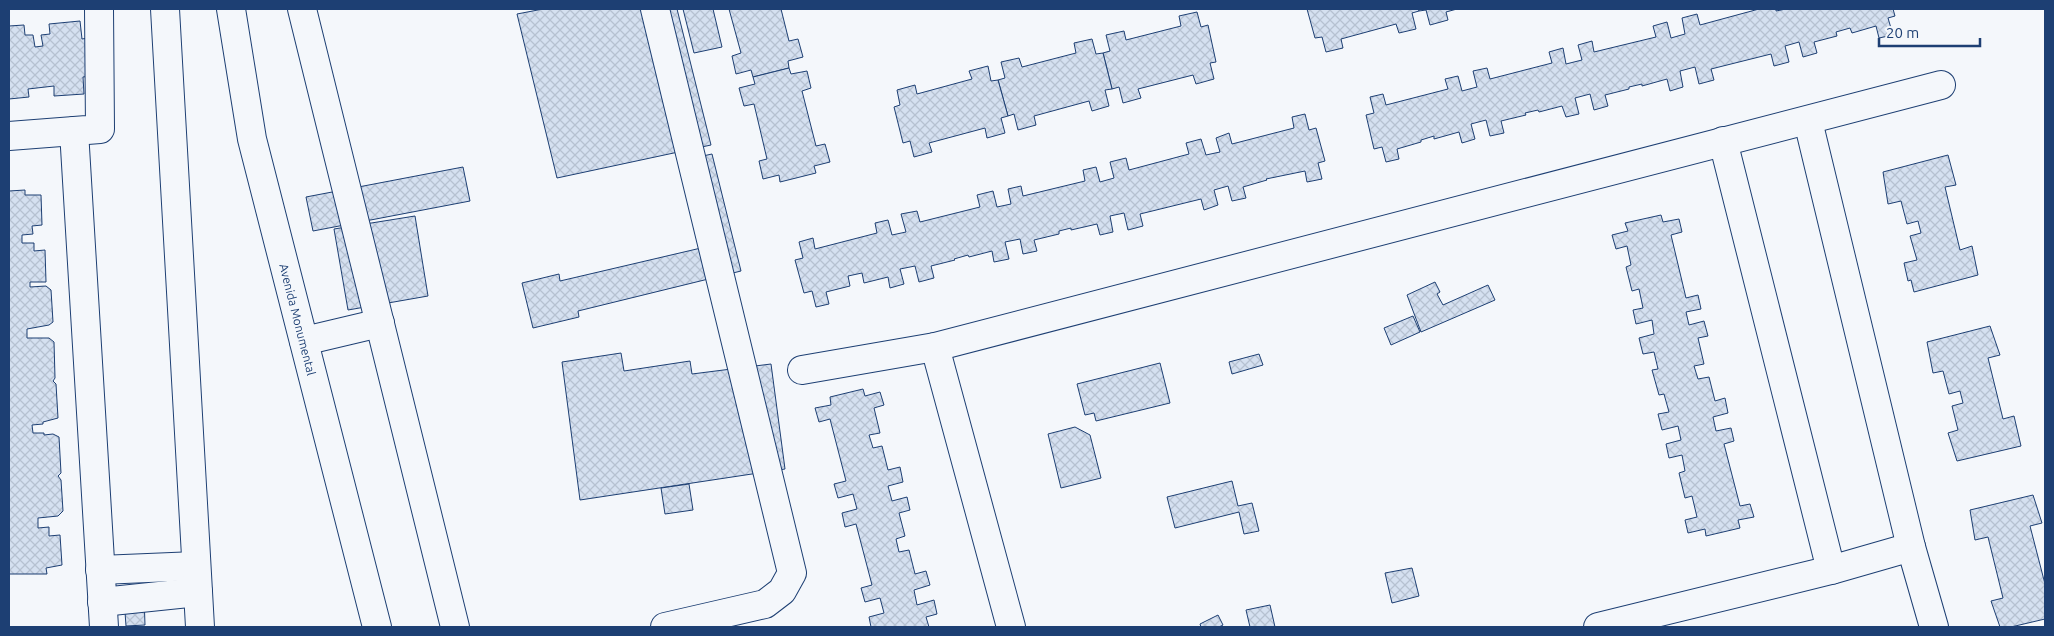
<svg xmlns="http://www.w3.org/2000/svg" width="2054" height="636" font-family="Ubuntu,sans-serif">
  <defs>
    <pattern id="building-cross-hatch" width="8" height="8" patternUnits="userSpaceOnUse" patternTransform="scale(1.25)"><rect width="8" height="8" fill="#d5e0f0"/><path d="M0 0l8 8M0 8l8-8" fill="none" stroke="#b6c1d1"/></pattern>
  </defs>
  <rect width="100%" height="100%" fill="#f4f7fb"/>
  <g fill="url(#building-cross-hatch)" stroke="#1d3f73">
    <path d="M543 9H677L711 145 557 178 517 14Z"/>
    <path d="M683 9H713L722 47 694 53Z"/>
    <path d="M729 9H781L789 41 798 39 803 57 788 61 789 68 753 77 751 70 736 74 732 56 741 53Z"/>
    <path d="M1307 9H1419V11L1412 13 1416 29 1399 33 1396 24 1341 39 1343 48 1326 52 1322 37 1315 38Z"/>
    <path d="M1419 9H1457L1446 12 1448 20 1430 25 1426 10 1419 11Z"/>
    <path d="M1759 9H1776V11L1786 9H1893L1895 16 1888 18 1893 35 1879 38 1876 26 1852 33 1850 28 1836 32 1837 36 1814 42 1817 53 1803 57 1799 42 1785 46 1789 62 1774 66 1771 54 1711 69 1714 80 1699 84 1695 67 1680 71 1683 87 1670 91 1667 79 1642 86V84L1629 87V89L1605 95 1608 106 1594 110 1590 94 1575 98 1579 114 1566 117 1562 106 1539 112 1538 110 1525 113 1526 115 1501 121 1504 133 1490 136 1486 120 1471 124 1475 139 1462 143 1459 132 1434 139V136L1421 140V142L1397 149 1399 159 1386 162 1382 147 1374 149 1366 115 1374 113 1370 97 1383 94 1386 105 1448 89 1445 79 1458 76 1462 91 1477 87 1473 71 1487 68 1490 79 1552 63 1549 52 1563 48 1566 64 1582 60 1578 45 1592 41 1594 52 1656 37 1653 26 1667 22 1671 38 1685 34 1682 18 1697 14 1700 25Z"/>
    <path d="M1197 12 1201 27 1208 25 1216 62 1210 63 1214 79 1196 84 1193 75 1138 89 1141 98 1123 103 1119 87 1112 89 1103 53 1110 51 1106 35 1124 31 1126 40 1181 26 1179 16Z"/>
    <path d="M80 21 82 39 88 38 91 76 83 77 84 94 54 96V86L28 89 29 97 9 99V26L24 25 25 35H33L35 47 43 46 41 35 50 34 49 24Z"/>
    <path d="M1092 39 1096 54 1103 53 1112 89 1105 90 1109 106 1092 111 1089 101 1034 116 1036 125 1018 130 1014 114 1008 116 998 80 1005 78 1001 62 1019 58 1022 67 1076 53 1074 43Z"/>
    <path d="M988 66 991 81 998 80 1008 116 1001 118 1005 133 987 138 985 128 929 143 932 152 914 157 910 141 903 143 894 107 900 105 897 90 915 85 917 94 972 79 969 71Z"/>
    <path d="M789 68 791 74 807 71 811 88 802 91 816 146 825 144 830 162 814 166 816 173 780 182 779 175 763 179 759 161 767 159 754 104 744 106 739 88 755 84 753 77Z"/>
    <path d="M1305 114 1309 130 1316 128 1325 161 1318 163 1322 179 1307 182 1305 171 1266 179 1267 180 1243 187 1246 198 1232 201 1228 186 1214 190 1218 205 1204 210 1201 199 1140 214 1143 226 1128 230 1124 213 1110 216 1113 232 1100 235 1097 224 1071 230V228L1059 231V234L1034 240 1037 251 1023 254 1020 239 1005 242 1009 259 994 262 992 251 969 257 968 255 954 259 955 260 931 266 934 278 919 282 915 266 900 269 904 284 890 288 888 277 864 283 862 273 848 276 850 286 826 292 829 304 816 307 812 291 804 293 795 260 803 258 799 242 813 238 815 249 877 233 875 223 888 220 892 235 906 232 901 214 917 211 920 222 980 207 977 195 993 191 997 207 1011 204 1008 189 1021 186 1023 196 1085 181 1083 170 1096 167 1100 182 1114 178 1110 162 1126 158 1129 170 1189 154 1186 143 1201 139 1206 155 1220 152 1216 138 1229 133 1232 144 1294 128 1292 117Z"/>
    <path d="M712 154 741 271 578 311 579 317 533 328 522 283 559 274 560 281 701 248 680 161Z"/>
    <path d="M1948 155 1956 185 1945 187 1960 250 1972 246 1978 275 1914 292 1911 280 1908 281 1904 263 1917 260 1910 236 1921 233 1918 221 1907 224 1901 201 1888 204 1883 172Z"/>
    <path d="M463 167 470 201 313 231 306 197Z"/>
    <path d="M25 190V195H41L42 225 32 226 33 234 22 235V243H34V251L45 250 46 282H30V287L46 286 51 290 53 322 49 325 27 329V338H49L54 342 55 378 53 381 56 384 58 418 43 422V424L32 425 33 433H44V435L53 434 59 437 61 473 58 476 61 480 63 511 58 516 38 518V528L49 527V536L60 535 62 565 46 568 47 574H9V191Z"/>
    <path d="M1661 215 1663 222 1679 219 1682 232 1671 235 1686 298 1698 295 1701 309 1686 312 1689 325 1704 321 1708 336 1698 338 1704 364 1694 366 1698 379 1709 377 1715 401 1725 398 1728 413 1713 417 1716 431 1731 428 1734 441 1724 444 1740 506 1750 504 1754 517 1738 520 1740 528 1706 536 1705 529 1688 533 1685 520 1697 517 1692 496 1685 498 1679 473 1685 471 1682 455 1669 458 1666 444 1681 440 1678 426 1662 430 1658 414 1669 412 1664 394 1659 395 1652 370 1658 369 1654 352 1643 354 1639 338 1654 334 1652 320 1636 324 1633 310 1643 308 1639 289 1632 291 1626 267 1631 265 1627 246 1616 249 1612 235 1628 231 1625 223Z"/>
    <path d="M415 216 428 296 348 310 334 229Z"/>
    <path d="M1435 282 1440 292 1437 294 1443 305 1488 285 1495 300 1421 332 1407 295Z"/>
    <path d="M1413 316 1420 332 1391 345 1384 328Z"/>
    <path d="M1990 326 2000 355 1988 358 2003 419 2014 416 2021 446 1957 461 1948 433 1958 430 1952 406 1963 403 1960 391 1949 394 1943 371 1933 373 1927 342Z"/>
    <path d="M621 353 624 371 690 361 692 374 771 364 785 469 580 500 562 362Z"/>
    <path d="M1259 354 1263 365 1232 374 1229 362Z"/>
    <path d="M1160 363 1170 403 1096 421 1094 413 1085 415 1077 384Z"/>
    <path d="M863 389 865 396 880 392 884 405 874 408 880 433 869 435 873 448 882 446 888 470 900 467 903 482 888 486 892 501 907 497 910 510 899 513 905 536 896 539 899 552 909 550 915 574 926 571 930 585 914 590 917 605 934 600 937 614 926 617 929 627H871L869 617 884 613 880 598 865 602 861 588 872 585 856 524 845 527 842 513 857 509 853 494 838 498 834 484 846 481 830 419 819 422 815 408 831 405 830 397Z"/>
    <path d="M1075 427 1090 435 1101 478 1061 488 1048 434Z"/>
    <path d="M1232 481 1238 506 1252 503 1259 531 1244 534 1239 512 1175 528 1167 497Z"/>
    <path d="M689 484 693 510 665 514 661 488Z"/>
    <path d="M2033 495 2042 523 2030 526 2045 584V619L2011 627H2000L1991 601 2003 598 1988 537 1975 540 1970 510Z"/>
    <path d="M1412 568 1419 596 1392 603 1385 573Z"/>
    <path d="M144 596 145 625 126 626 124 598Z"/>
    <path d="M1270 605 1275 627H1250L1246 610Z"/>
    <path d="M1218 615 1223 625 1219 627H1201L1200 624Z"/>
  </g>
  <g fill="none" stroke-linecap="round" stroke-linejoin="round">
    <defs>
      <g id="street">
        <path d="M302 9 455 627"/>
        <path d="M655 9 792 573 782 591 765 604 665 627"/>
        <path d="M1808 121 1911 547 1934 627"/>
        <path d="M74 131 104 627"/>
        <path d="M9 136 100 129 99 9"/>
        <path d="M1723 141 1831 570"/>
        <path d="M304 341 380 323"/>
        <path d="M935 347 1011 627"/>
        <path d="M802 370 935 347 1941 85"/>
        <path d="M100 570 196 566"/>
        <path d="M102 602 198 592"/>
        <path d="M1598 627 1831 570 1911 547"/>
      </g>
      <g id="secondary">
        <path d="M165 9 200 627"/>
        <path id="s1" d="M231 9 252 139 377 627"/>
      </g>
    </defs>
    <use href="#street" stroke="#1d3f73" stroke-width="30"/>
    <use href="#secondary" stroke="#1d3f73" stroke-width="30"/>
    <use href="#street" stroke="#f4f7fb" stroke-width="28"/>
    <use href="#secondary" stroke="#f4f7fb" stroke-width="28"/>
  </g>
  <g text-anchor="middle" dominant-baseline="central" stroke-width="4" stroke-linejoin="round" paint-order="stroke">
    <g font-size="12" fill="#1d3f73" stroke="#f4f7fb">
      <text stroke="none"><textPath href="#s1" startOffset="318">Avenida Monumental</textPath></text>
    </g>
  </g>
  <rect width="2054" height="636" fill="none" stroke="#1d3f73" stroke-width="20"/>
  <path d="M1879 38v8h101v-8" fill="none" stroke="#1d3f73" stroke-width="2.5"/>
  <text x="1886" y="38" font-size="15" fill="#1d3f73" stroke="#f4f7fb" stroke-width="4" paint-order="stroke">20 m</text>
</svg>
